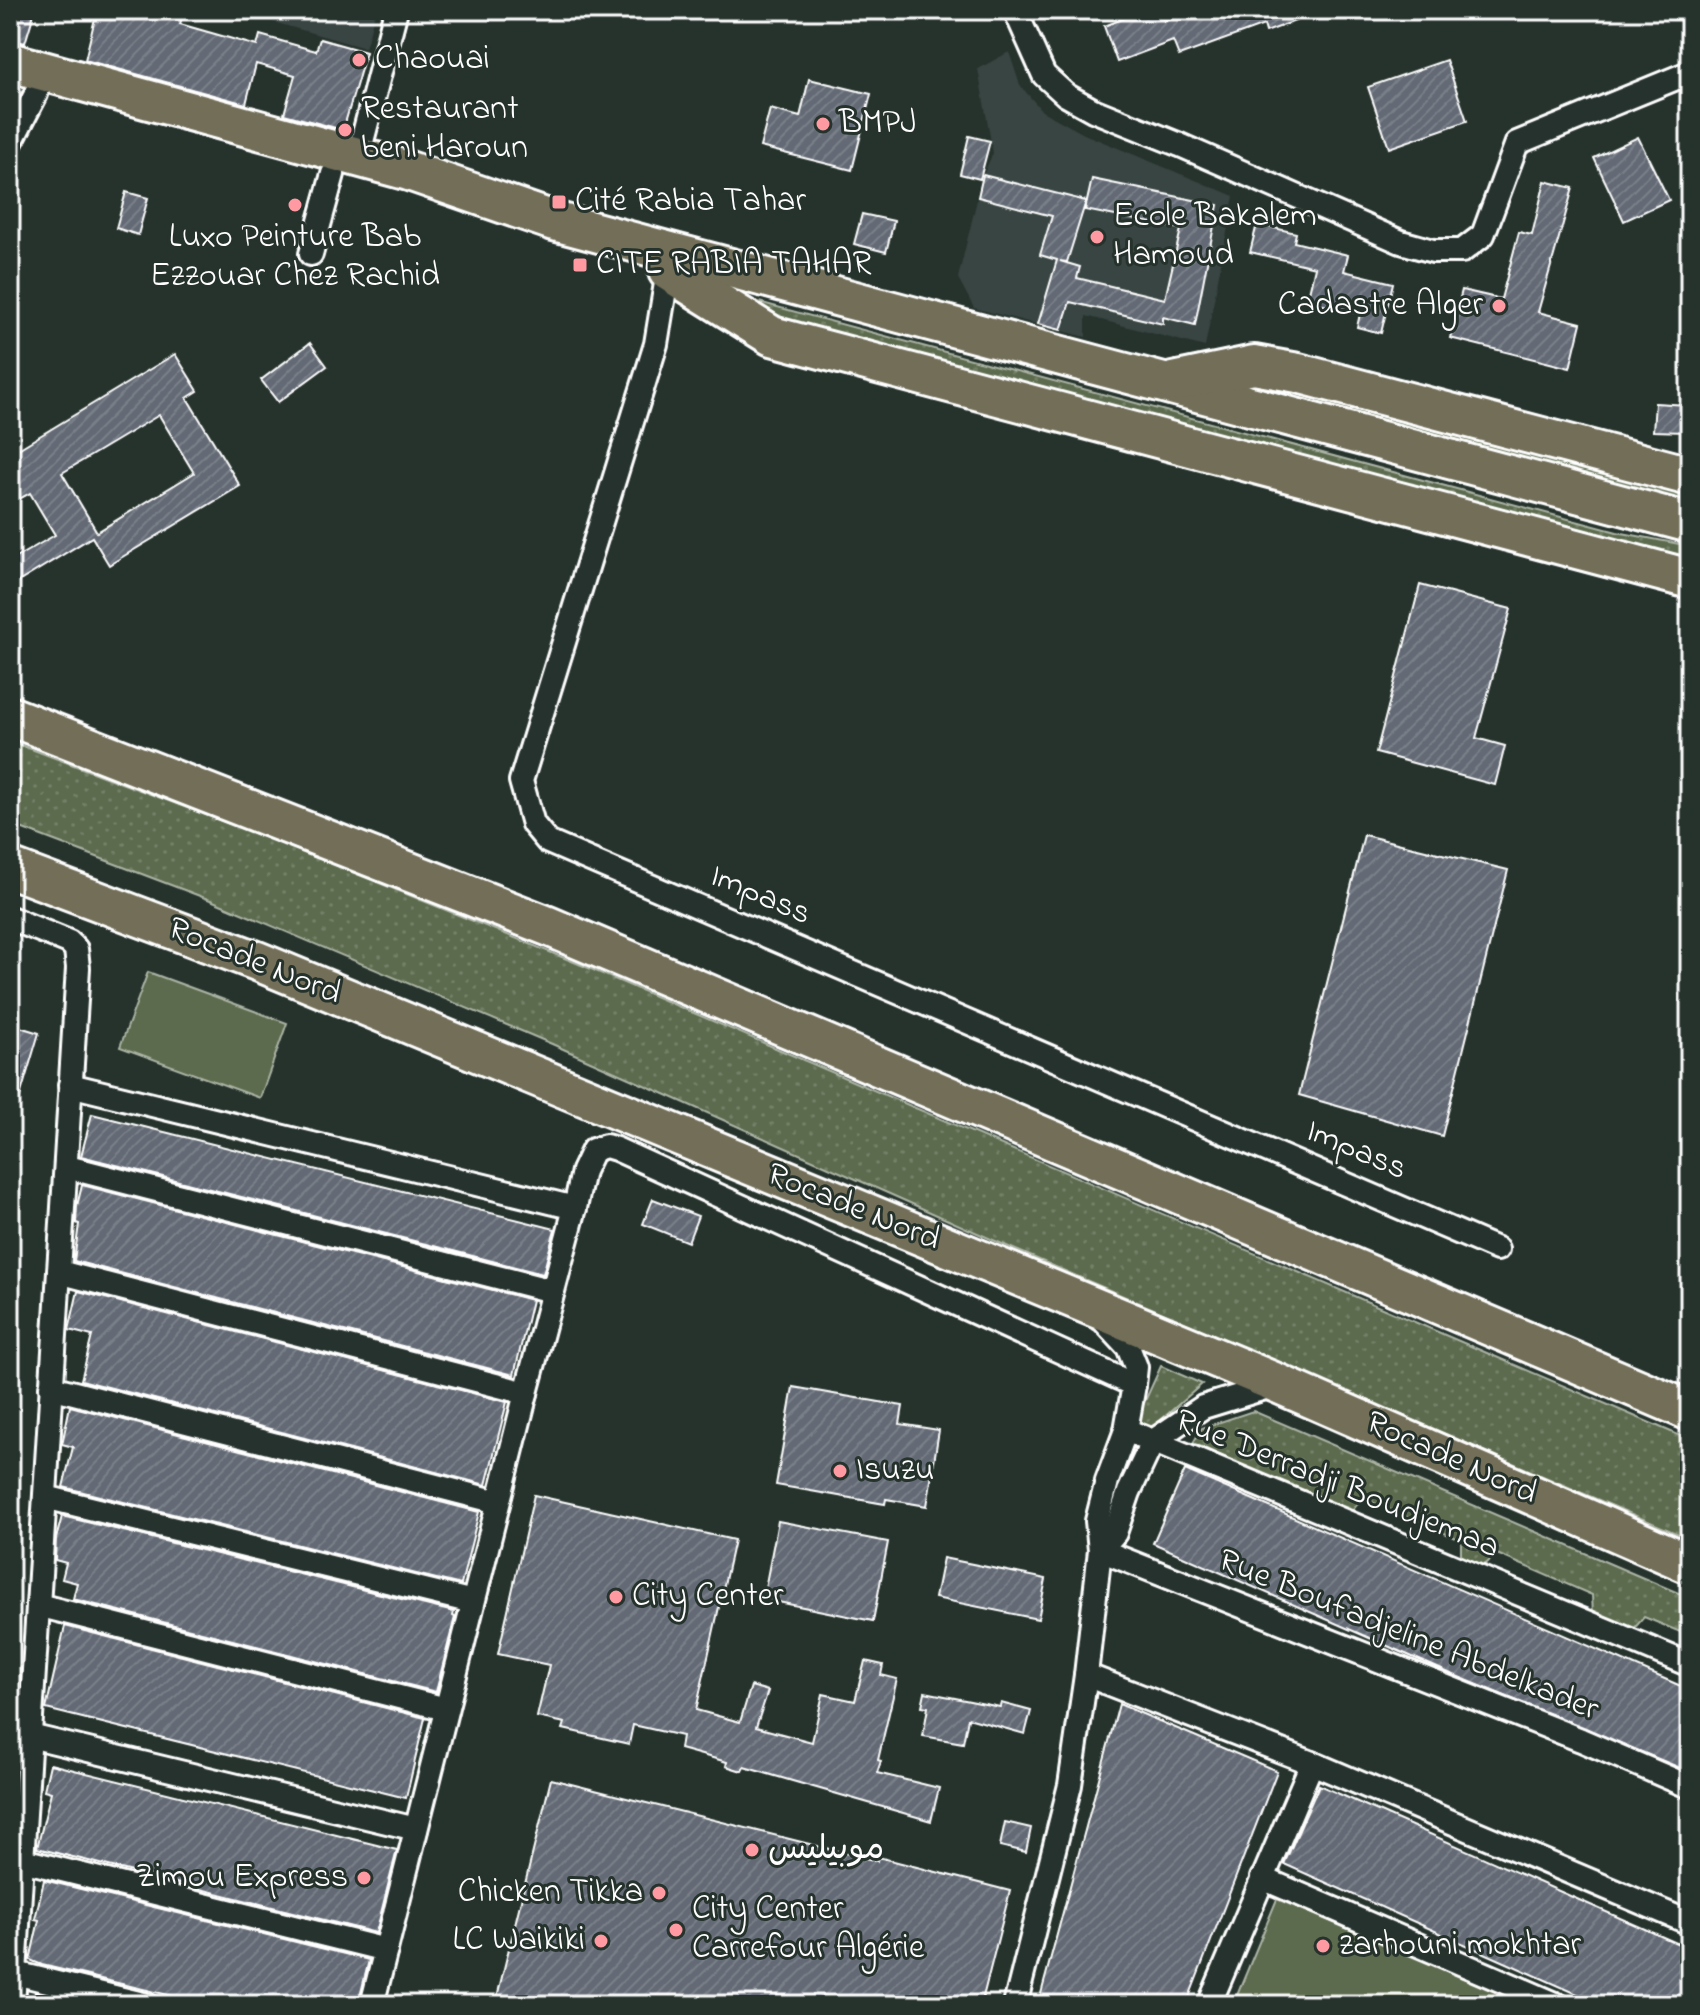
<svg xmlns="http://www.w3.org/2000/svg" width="1700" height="2015" font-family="'Indie Flower','Playpen Sans Arabic',sans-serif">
  <defs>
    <pattern id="grass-dots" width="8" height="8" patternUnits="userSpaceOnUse" patternTransform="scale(2)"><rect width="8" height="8" fill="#5b6b4d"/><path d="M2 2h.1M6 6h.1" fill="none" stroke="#748168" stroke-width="1.8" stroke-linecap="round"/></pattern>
    <pattern id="building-hatch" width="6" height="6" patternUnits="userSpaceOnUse" patternTransform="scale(2)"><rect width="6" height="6" fill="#636a74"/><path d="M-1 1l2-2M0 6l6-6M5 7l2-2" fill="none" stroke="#7a8089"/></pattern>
  </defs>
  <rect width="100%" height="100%" fill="#26332d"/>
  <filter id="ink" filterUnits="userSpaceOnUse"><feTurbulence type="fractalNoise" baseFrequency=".0125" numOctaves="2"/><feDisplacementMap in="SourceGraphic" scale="16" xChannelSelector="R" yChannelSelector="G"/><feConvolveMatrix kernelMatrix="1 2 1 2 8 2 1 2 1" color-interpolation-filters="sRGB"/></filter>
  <g filter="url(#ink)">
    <g fill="#384442">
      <path d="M231 10H376L365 48Z"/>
      <path d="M1009 52 1020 85 1042 111 1084 134 1234 196 1205 347 1086 316V337L974 308 958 278 983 175 993 153 978 69Z"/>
    </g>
    <g fill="url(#grass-dots)" stroke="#adb5a6" stroke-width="2">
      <path d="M710 289 1617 532 1690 546V566L784 335Z"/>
      <path d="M1272 382 1690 486V516L1224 392 1251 383Z"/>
      <path d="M10 741 293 848 584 966 1690 1440V1539L1009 1247 552 1044 213 901 10 824Z"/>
      <path d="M1161 1366 1202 1384 1148 1431 1134 1425Z"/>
      <path d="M1253 1411 1690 1598V1636L1644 1617 1632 1631 1593 1615 1592 1595 1497 1554 1480 1569 1461 1562V1540L1362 1498 1350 1514 1193 1443 1202 1428Z"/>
    </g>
    <g fill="#5b6b4d" stroke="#adb5a6" stroke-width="2">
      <path d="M148 972 287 1023 260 1098 120 1047Z"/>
      <path d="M1277 1899 1501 1992 1495 2005H1233Z"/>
    </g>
    <g fill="url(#building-hatch)" stroke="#fff" stroke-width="2" fill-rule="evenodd">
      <path d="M10 10H35L25 43 10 39Z"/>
      <path d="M97 10 142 19 144 10H184L180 24 257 46 260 35 316 51 320 39 366 52 343 130 284 114 295 75 256 64 246 104 85 60Z"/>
      <path d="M1146 10H1160L1164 21 1194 10 1319 12 1266 32 1264 25 1179 56 1173 41 1117 62 1104 26Z"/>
      <path d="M1446 60 1467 121 1389 148 1368 87Z"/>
      <path d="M809 79 871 94 852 170 760 147 770 109 800 117Z"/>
      <path d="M969 136 990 141 980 179 960 174Z"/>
      <path d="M1638 137 1669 200 1624 221 1594 158Z"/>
      <path d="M983 175 1086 201 1067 262 1060 261 1080 267 1077 278 1165 299 1181 229 1085 210 1092 179 1218 205 1195 325 1163 317V324L1070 302 1061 330 1038 324 1057 260 1040 255 1052 216 978 197Z"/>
      <path d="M1545 181 1573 188 1538 312 1581 323 1570 368 1450 338 1462 290 1501 299 1519 232 1532 235Z"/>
      <path d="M126 192 148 198 138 235 116 228Z"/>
      <path d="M862 214 894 221 886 252 854 244Z"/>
      <path d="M1257 224 1296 233 1294 242 1348 255 1344 271 1393 283 1381 333 1357 327 1360 314 1307 301 1315 267 1250 252Z"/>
      <path d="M310 343 327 366 278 402 261 380Z"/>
      <path d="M175 354 198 391 187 398 240 486 109 565 92 537 10 587V561L55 535 30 493 10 504V454ZM159 415 194 473 97 532 62 473Z"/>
      <path d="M1655 403 1687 405 1686 432 1653 431Z"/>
      <path d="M1420 585 1511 609 1476 738 1505 746 1495 785 1376 753Z"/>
      <path d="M1364 835 1508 870 1442 1136 1299 1095Z"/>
      <path d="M10 1024 39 1033 15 1113 10 1112Z"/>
      <path d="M92 1114 555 1229 543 1274 81 1156Z"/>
      <path d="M82 1185 532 1300 514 1375 74 1261 79 1224 76 1223 77 1206Z"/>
      <path d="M653 1199 698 1216 688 1242 643 1224Z"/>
      <path d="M78 1291 507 1402 486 1485 81 1380 92 1336 69 1330Z"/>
      <path d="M793 1387 903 1406 900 1424 939 1430 927 1506 886 1499 885 1504 776 1485Z"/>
      <path d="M70 1406 479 1512 461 1585 63 1487 73 1447 62 1444Z"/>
      <path d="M1185 1470 1690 1690V1772L1449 1673 1153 1543Z"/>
      <path d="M534 1495 734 1540 696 1710 740 1722 751 1686 768 1691 756 1727 812 1742 823 1694 855 1701 865 1661 883 1665 881 1675 897 1679 878 1760 881 1761 877 1773 939 1788 931 1821 744 1767 742 1771 726 1766 727 1762 680 1749 682 1736 633 1725 629 1744 563 1729 565 1723 537 1717 549 1665 498 1654Z"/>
      <path d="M62 1516 454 1612 453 1616 455 1617 436 1692 73 1599 77 1583 62 1579 66 1563 55 1560 56 1539Z"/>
      <path d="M778 1521 888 1542 873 1621 763 1599Z"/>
      <path d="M943 1558 1046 1579 1038 1619 935 1598Z"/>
      <path d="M65 1626 425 1718 406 1798 46 1709Z"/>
      <path d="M925 1692 1000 1707 1001 1703 1031 1711 1025 1734 968 1718 963 1743 923 1736 928 1707 922 1706Z"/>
      <path d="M1119 1704 1277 1771 1186 2005H1038Z"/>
      <path d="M50 1764 397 1850 376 1933 37 1848 51 1792 44 1790Z"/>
      <path d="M551 1779 877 1861 878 1857 1010 1891 981 2005H847L821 1998 820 2005H495Z"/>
      <path d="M1319 1785 1690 1949V1973L1676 2005H1602L1284 1864Z"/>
      <path d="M1005 1822 1031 1828 1026 1852 1000 1846Z"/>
      <path d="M44 1880 369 1960 358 2005H210L42 1965 30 1960 39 1920 35 1919Z"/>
      <path d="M35 1992 88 2005H32Z"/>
    </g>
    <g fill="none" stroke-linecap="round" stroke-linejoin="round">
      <defs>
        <g id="street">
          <path d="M1015 10 1044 75 1066 95 1093 110 1180 145 1401 242 1433 251H1462L1483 235 1517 143 1686 74"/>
          <path d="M10 144 36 94 43 71"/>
          <path d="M358 157 396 10"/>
          <path d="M311 254 333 174"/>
          <path d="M668 271 656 344 521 781 533 824 548 842 1497 1249"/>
          <path d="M10 918 69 942 76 949 78 968 13 2005"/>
          <path d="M70 1085 575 1208"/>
          <path d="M67 1167 552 1291"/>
          <path d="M59 1272 526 1393"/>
          <path d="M51 1387 498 1502"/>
          <path d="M1126 1430 1690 1665"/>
          <path d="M1153 1441 1203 1407 1278 1384"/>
          <path d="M45 1497 473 1602"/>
          <path d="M1100 1550 1581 1740 1690 1787"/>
          <path d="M1100 1550 1115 1533 1129 1492 1153 1441"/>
          <path d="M38 1605 446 1709"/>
          <path d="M1086 1675 1312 1763 1690 1923"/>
          <path d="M30 1736 416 1829"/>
          <path d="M22 1860 386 1950"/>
          <path d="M1262 1878 1558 2005"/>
          <path d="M15 1973 147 2005"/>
          <path d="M372 2005 526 1393 575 1208 583 1171 593 1150 606 1146 616 1149 1134 1385"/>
          <path d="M1015 2005 1070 1785 1086 1675 1100 1550 1097 1521 1107 1481 1126 1430 1134 1385 1136 1367 1128 1347 1102 1319"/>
          <path d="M1209 2005 1312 1763"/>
        </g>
        <g id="highway">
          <path d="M10 62 409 171 554 221 1690 523"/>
          <path d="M668 271 772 336 1690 579"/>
          <path d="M1173 382 1254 365 1298 373 1690 476"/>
          <path d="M10 716 548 926 1690 1411"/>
          <path d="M10 868 257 961 1072 1298 1279 1384 1690 1564"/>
        </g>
      </defs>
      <use href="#street" stroke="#fff" stroke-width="28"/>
      <use href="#highway" stroke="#fff" stroke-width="44"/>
      <use href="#street" stroke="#26332d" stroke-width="22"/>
      <use href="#highway" stroke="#726e59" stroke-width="38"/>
    </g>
  </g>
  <g fill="#ff9aa2" stroke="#26332d" stroke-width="3">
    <circle cx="359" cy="60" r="8"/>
    <circle cx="823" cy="124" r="8"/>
    <circle cx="345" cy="130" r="8"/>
    <rect x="551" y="194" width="16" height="16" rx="4"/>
    <circle cx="295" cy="205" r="8"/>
    <circle cx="1097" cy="237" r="8"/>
    <rect x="572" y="257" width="16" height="16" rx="4"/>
    <circle cx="1499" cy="306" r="8"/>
    <circle cx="840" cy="1471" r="8"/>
    <circle cx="616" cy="1597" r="8"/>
    <circle cx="752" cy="1850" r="8"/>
    <circle cx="364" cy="1878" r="8"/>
    <circle cx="659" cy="1893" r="8"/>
    <circle cx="676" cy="1930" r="8"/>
    <circle cx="601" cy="1941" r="8"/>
    <circle cx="1323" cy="1946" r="8"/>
  </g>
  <g text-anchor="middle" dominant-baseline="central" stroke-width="6" stroke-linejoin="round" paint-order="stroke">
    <g font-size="34" fill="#fff" stroke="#26332d" text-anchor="start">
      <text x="375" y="60">Chaouai</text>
      <text x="361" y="110">Restaurant<tspan x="361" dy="39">beni Haroun</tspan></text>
      <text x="839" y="124">BMPJ</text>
      <text x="575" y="202">Cité Rabia Tahar</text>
      <text x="1113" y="217">Ecole Bakalem<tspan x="1113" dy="39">Hamoud</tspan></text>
      <text x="295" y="238" text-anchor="middle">Luxo Peinture Bab<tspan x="295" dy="39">Ezzouar Chez Rachid</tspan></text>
      <text x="596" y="265">CITE RABIA TAHAR</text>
      <text x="1483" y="306" text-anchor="end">Cadastre Alger</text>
      <text x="856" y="1471">Isuzu</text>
      <text x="632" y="1597">City Center</text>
      <text x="768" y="1850">موبيليس</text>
      <text x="348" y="1878" text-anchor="end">Zimou Express</text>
      <text x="643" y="1893" text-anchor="end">Chicken Tikka</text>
      <text x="692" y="1910">City Center<tspan x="692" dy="39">Carrefour Algérie</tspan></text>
      <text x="585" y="1941" text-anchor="end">LC Waikiki</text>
      <text x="1339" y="1946">zarhouni mokhtar</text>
    </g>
    <g font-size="34" fill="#fff" stroke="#26332d">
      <text transform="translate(760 896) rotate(23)">Impass</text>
      <text transform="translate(254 962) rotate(22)">Rocade Nord</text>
      <text transform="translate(1356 1151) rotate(23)">Impass</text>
      <text transform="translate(853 1208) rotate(22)">Rocade Nord</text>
      <text transform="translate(1451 1459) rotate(24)">Rocade Nord</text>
      <text transform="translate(1337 1485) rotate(22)">Rue Derradji Boudjemaa</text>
      <text transform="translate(1408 1636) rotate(22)">Rue Boufadjeline Abdelkader</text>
    </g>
  </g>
  <rect width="1700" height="2015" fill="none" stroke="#26332d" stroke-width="40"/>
  <rect x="20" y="20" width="1660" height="1975" fill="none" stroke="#fff" stroke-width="3" filter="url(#ink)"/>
</svg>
